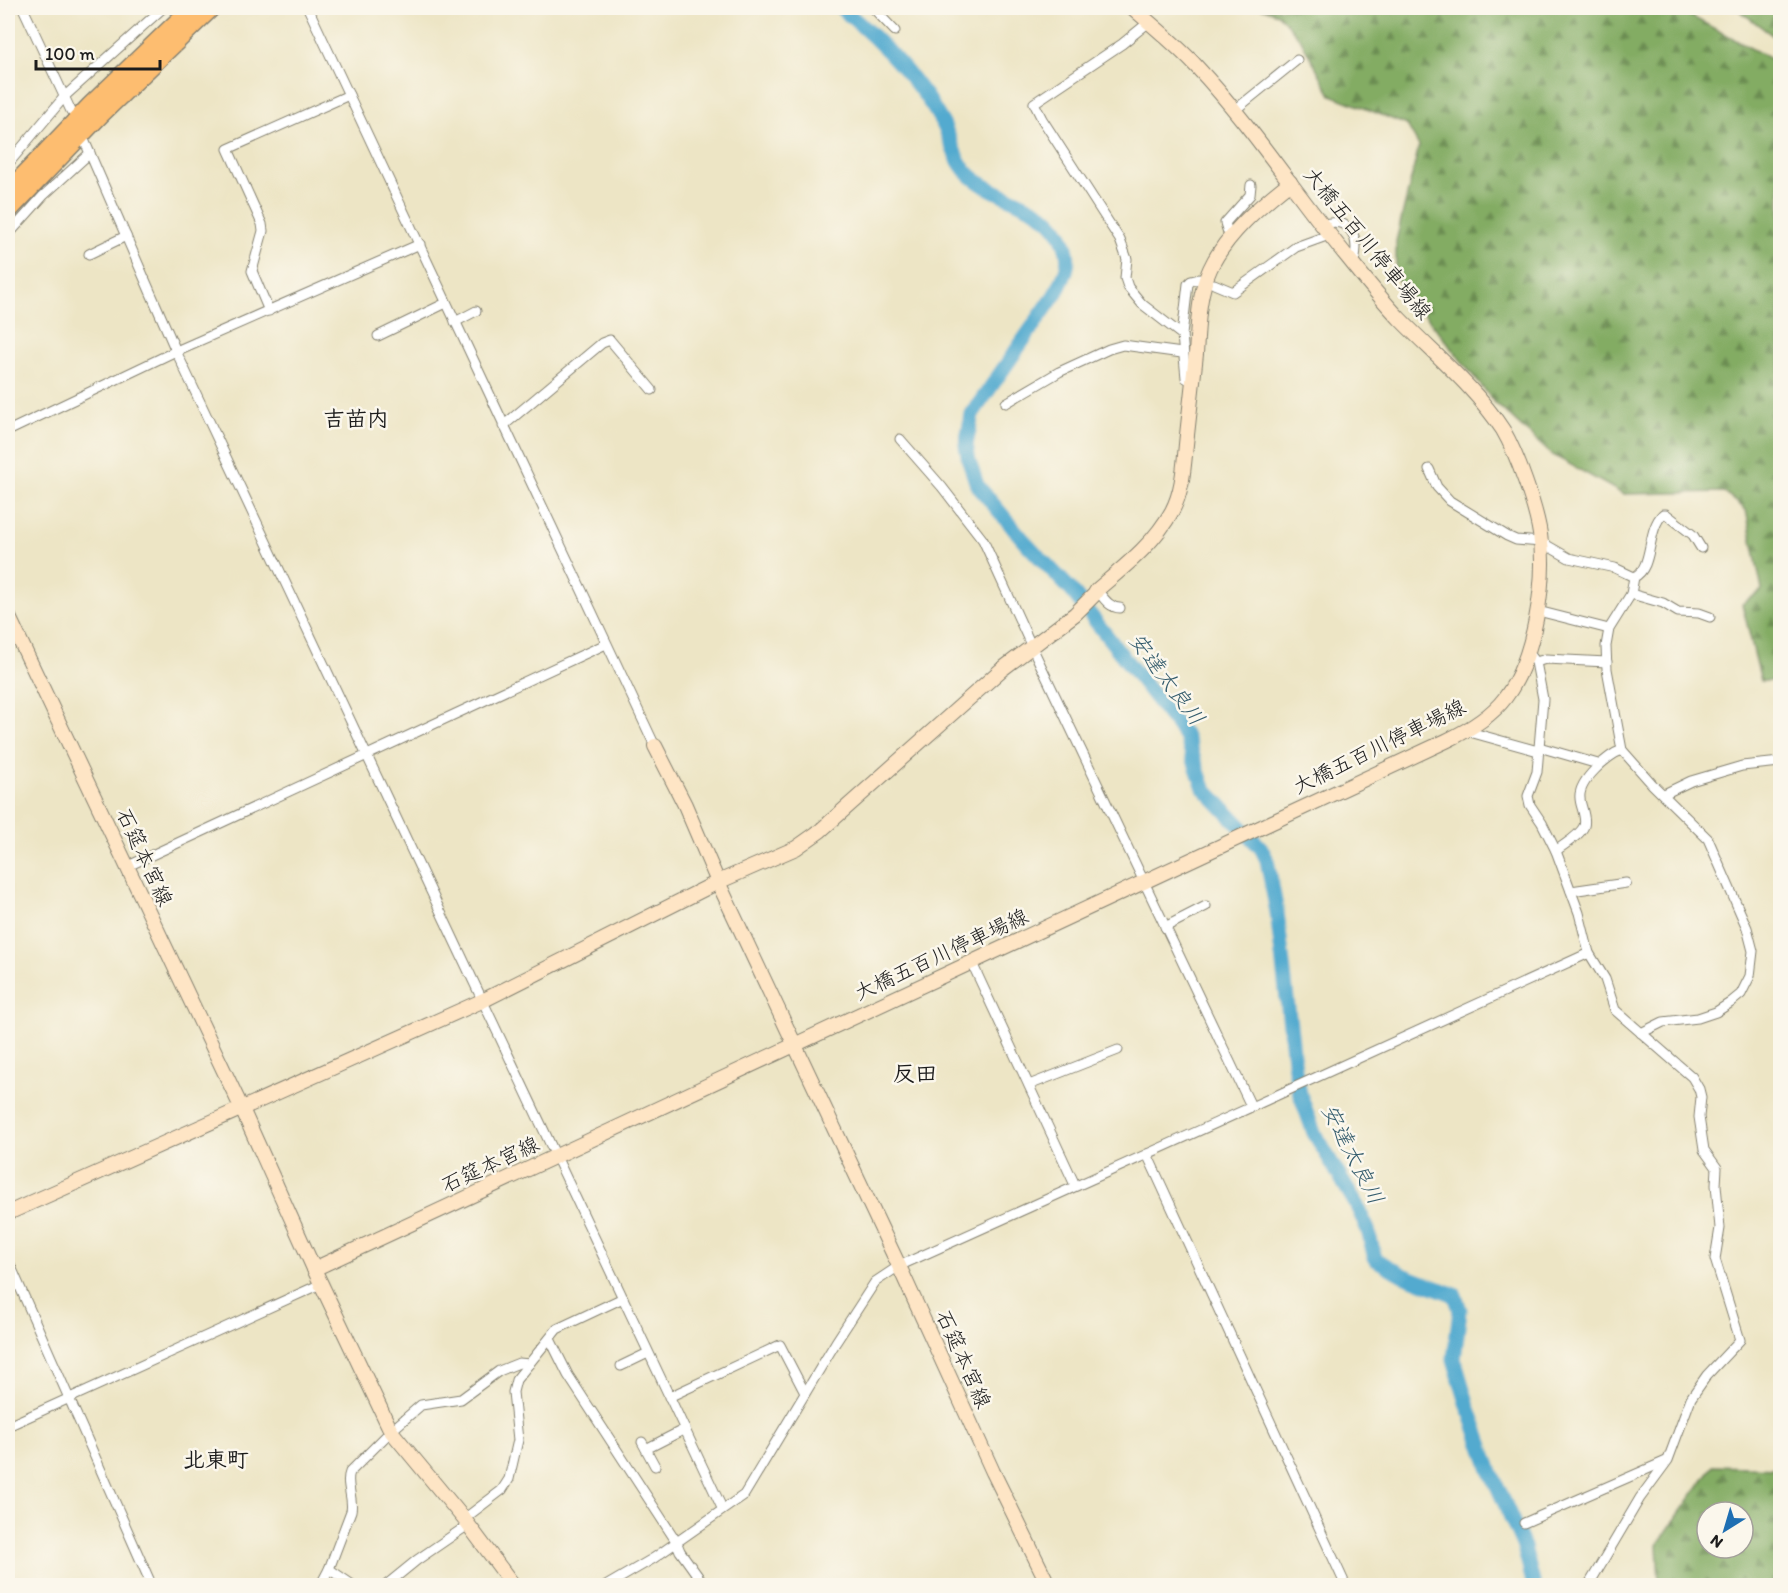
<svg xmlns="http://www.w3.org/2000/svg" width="1788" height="1593" font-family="Itim,'Klee One',sans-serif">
  <defs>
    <pattern id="forest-firs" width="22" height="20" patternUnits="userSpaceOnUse" patternTransform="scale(1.5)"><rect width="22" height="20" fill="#83ac63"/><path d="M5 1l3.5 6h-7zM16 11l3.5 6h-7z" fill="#6a8b51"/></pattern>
  </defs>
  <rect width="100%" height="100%" fill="#fbf7ec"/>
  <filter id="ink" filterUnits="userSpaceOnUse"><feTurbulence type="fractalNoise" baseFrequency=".0167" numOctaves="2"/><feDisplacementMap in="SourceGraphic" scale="12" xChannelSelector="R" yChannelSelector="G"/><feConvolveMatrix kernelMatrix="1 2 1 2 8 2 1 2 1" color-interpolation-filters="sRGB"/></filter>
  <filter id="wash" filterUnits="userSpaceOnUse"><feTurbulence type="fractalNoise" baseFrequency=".008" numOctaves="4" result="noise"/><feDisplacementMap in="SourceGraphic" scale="24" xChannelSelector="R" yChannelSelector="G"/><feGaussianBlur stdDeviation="1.35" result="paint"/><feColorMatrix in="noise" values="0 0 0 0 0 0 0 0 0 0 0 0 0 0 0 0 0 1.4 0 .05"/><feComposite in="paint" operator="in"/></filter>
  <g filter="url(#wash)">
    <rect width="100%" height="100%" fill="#ede5c5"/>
    <g fill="url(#forest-firs)" stroke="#506440" stroke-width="1.5" fill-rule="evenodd">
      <path d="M1261 8H1676L1771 59 1780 46V681H1761L1742 604 1762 590 1746 510 1724 492 1623 494 1551 454 1494 402 1396 278V241L1419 146 1407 125 1331 95 1301 40 1278 14Z"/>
      <path d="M1736 8H1780V41Z"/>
      <path d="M1713 1466 1780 1468V1585L1666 1586 1659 1581 1657 1545ZM1707 1512H1743V1548H1707Z"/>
    </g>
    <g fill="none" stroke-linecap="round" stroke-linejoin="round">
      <path stroke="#52aacf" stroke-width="15" d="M841 8C881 41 918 78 943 124 950 137 953 154 962 166 984 198 1039 199 1059 232 1074 257 1068 273 1054 296L972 414 966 445 969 461 977 485 1026 543 1071 590 1186 737 1204 788 1261 848 1267 860 1277 912 1295 1069 1300 1094 1314 1133 1356 1204 1368 1230 1375 1259 1403 1275 1455 1295 1460 1310 1454 1359 1468 1406 1491 1472 1524 1547 1534 1586"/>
    </g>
  </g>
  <g filter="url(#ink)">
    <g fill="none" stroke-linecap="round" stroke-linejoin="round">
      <defs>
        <g id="street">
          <path d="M23 8 71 111"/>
          <path d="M308 8 655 746"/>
          <path d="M873 8 895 31"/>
          <path d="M1149 22 1122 44 1034 103 1042 119 1120 240 1127 259 1125 278 1128 287 1142 304 1182 335 1186 378 1193 382"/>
          <path d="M1235 110 1297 60"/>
          <path d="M85 142 176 351 722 1508"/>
          <path d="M8 164 65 96 163 8"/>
          <path d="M1322 225C1350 214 1362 240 1353 264"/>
          <path d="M8 235 43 196 90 153"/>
          <path d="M1230 239 1225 223 1250 195 1251 185"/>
          <path d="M89 254 126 236"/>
          <path d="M1214 284 1233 292 1296 247 1329 235"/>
          <path d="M269 311 252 271 263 231 262 224 228 149 349 95"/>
          <path d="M455 322 476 311"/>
          <path d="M1182 335 1188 284 1191 281 1199 279"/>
          <path d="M378 336 446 303"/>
          <path d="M1006 403 1059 372 1109 349 1123 345 1182 353"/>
          <path d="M503 426 602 343 610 340 652 390"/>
          <path d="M8 431 176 351 420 244"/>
          <path d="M900 439 942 487 983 540 1031 645 1251 1106"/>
          <path d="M1429 469 1437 487 1450 501 1507 536 1516 540 1541 542 1569 558 1615 568 1634 577 1631 594 1609 629 1606 646 1607 669 1622 750 1653 785 1708 839 1747 928 1753 951 1750 976 1741 994 1730 1003 1716 1012 1698 1018 1663 1022 1641 1033"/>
          <path d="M1634 577C1654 568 1646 530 1663 514H1666L1693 535 1701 548"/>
          <path d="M1097 590C1103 597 1109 608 1120 608"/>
          <path d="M1631 594 1663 603 1678 612 1699 613 1710 617"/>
          <path d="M1538 611 1609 629"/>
          <path d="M1528 652 1536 662 1543 699 1537 772 1528 796 1530 805 1542 823 1556 851 1579 913 1589 953 1605 979 1615 1010 1692 1077 1699 1089 1701 1097 1699 1117 1704 1150 1717 1168 1716 1185 1720 1228 1715 1259 1740 1340 1707 1375 1691 1398 1668 1460 1640 1498 1588 1586"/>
          <path d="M1536 662 1546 659 1607 662"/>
          <path d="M1466 731 1538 751"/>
          <path d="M1539 747 1598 764"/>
          <path d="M1664 794 1691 781 1742 766 1780 762"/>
          <path d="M1556 851C1564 844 1580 836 1584 826 1587 817 1580 806 1580 798 1578 781 1608 755 1622 750"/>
          <path d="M126 867 606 644"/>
          <path d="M1571 891 1626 883"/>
          <path d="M1165 927 1206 906"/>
          <path d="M972 963 1075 1185"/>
          <path d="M1029 1085 1118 1050"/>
          <path d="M1147 1154 1346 1586"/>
          <path d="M8 1260 152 1586"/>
          <path d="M550 1339 568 1375 676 1541 680 1551 705 1586"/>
          <path d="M621 1366 648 1353"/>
          <path d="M669 1397 780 1345 805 1393"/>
          <path d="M8 1426 321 1284"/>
          <path d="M642 1442 655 1466"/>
          <path d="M646 1449 685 1429"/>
          <path d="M464 1519 502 1490 509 1479 518 1440 513 1392 516 1380 557 1329 623 1298"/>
          <path d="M1524 1523 1666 1461"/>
          <path d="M329 1569 354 1586"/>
          <path d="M320 1586 329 1569 351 1511C354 1498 345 1484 350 1472L391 1431 421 1405 461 1399 499 1371 519 1363 529 1364"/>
          <path d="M385 1586 417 1560 468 1525"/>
          <path d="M498 1586 508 1578"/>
          <path d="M606 1586 654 1558 744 1495 836 1342 875 1282 899 1266C1129 1162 1360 1059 1589 953"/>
        </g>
        <g id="secondary">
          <path d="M8 615 242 1109 314 1269 391 1431 464 1519 514 1586"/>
          <path d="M655 746 685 805 718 882 899 1266 993 1472 1049 1586"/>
          <path d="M8 1213 484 1000 718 882 796 848 820 831 1001 670 1075 614 1094 595 1097 590C1125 566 1154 544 1172 511 1184 489 1184 460 1187 435 1190 408 1193 381 1196 354 1198 325 1198 295 1210 269 1226 234 1261 205 1290 182"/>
          <path d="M314 1269 1446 741C1467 731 1490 718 1505 698 1534 660 1547 581 1540 534 1536 507 1517 454 1503 430 1475 387 1435 355 1400 319 1382 300 1365 279 1349 259 1297 196 1253 127 1197 67 1178 46 1154 27 1133 8"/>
        </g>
        <g id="highway">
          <path d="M8 191 90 105 191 8"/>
          <path d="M8 212 101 115 212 8"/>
        </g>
      </defs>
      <use href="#street" stroke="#848070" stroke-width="11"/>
      <use href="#secondary" stroke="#848070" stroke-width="16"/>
      <use href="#highway" stroke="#848070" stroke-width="19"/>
      <use href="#street" stroke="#fff" stroke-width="9"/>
      <use href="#secondary" stroke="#fee5c5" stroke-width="14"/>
      <use href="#highway" stroke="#fdbd6f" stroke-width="16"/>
    </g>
  </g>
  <g text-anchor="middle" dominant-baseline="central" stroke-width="5" stroke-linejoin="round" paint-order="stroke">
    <g font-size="21" fill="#1c1c1c" stroke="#fbf7ec">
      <text transform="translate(1368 243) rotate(51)">大橋五百川停車場線</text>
      <text transform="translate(1379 746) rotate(-26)">大橋五百川停車場線</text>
      <text transform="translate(145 857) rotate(65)">石筵本宮線</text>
      <text transform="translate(941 954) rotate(-25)">大橋五百川停車場線</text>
      <text transform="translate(490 1164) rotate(-25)">石筵本宮線</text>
      <text transform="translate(964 1359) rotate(66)">石筵本宮線</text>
    </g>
    <g font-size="22" font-weight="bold" fill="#1c1c1c" stroke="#fbf7ec">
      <text x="356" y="418">吉苗内</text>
      <text x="915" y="1073">反田</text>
      <text x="216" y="1459">北東町</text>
    </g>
    <g font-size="22" font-style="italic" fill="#345c6d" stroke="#fbf7ec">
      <text transform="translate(1167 679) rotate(53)">安達太良川</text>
      <text transform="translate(1353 1154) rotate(63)">安達太良川</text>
    </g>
  </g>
  <rect width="1788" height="1593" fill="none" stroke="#fbf7ec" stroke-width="30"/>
  <g transform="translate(1725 1530) rotate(217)"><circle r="28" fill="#fbf7ec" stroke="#a29f99" stroke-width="1.5"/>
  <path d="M0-4.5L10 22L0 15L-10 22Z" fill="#1f6fb2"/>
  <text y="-9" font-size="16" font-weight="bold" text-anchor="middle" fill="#1c1c1c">N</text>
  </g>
  <path d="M36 60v9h124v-9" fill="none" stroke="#1c1c1c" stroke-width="3"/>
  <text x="45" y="60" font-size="18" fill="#1c1c1c" stroke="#fbf7ec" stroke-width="4.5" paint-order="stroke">100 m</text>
</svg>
